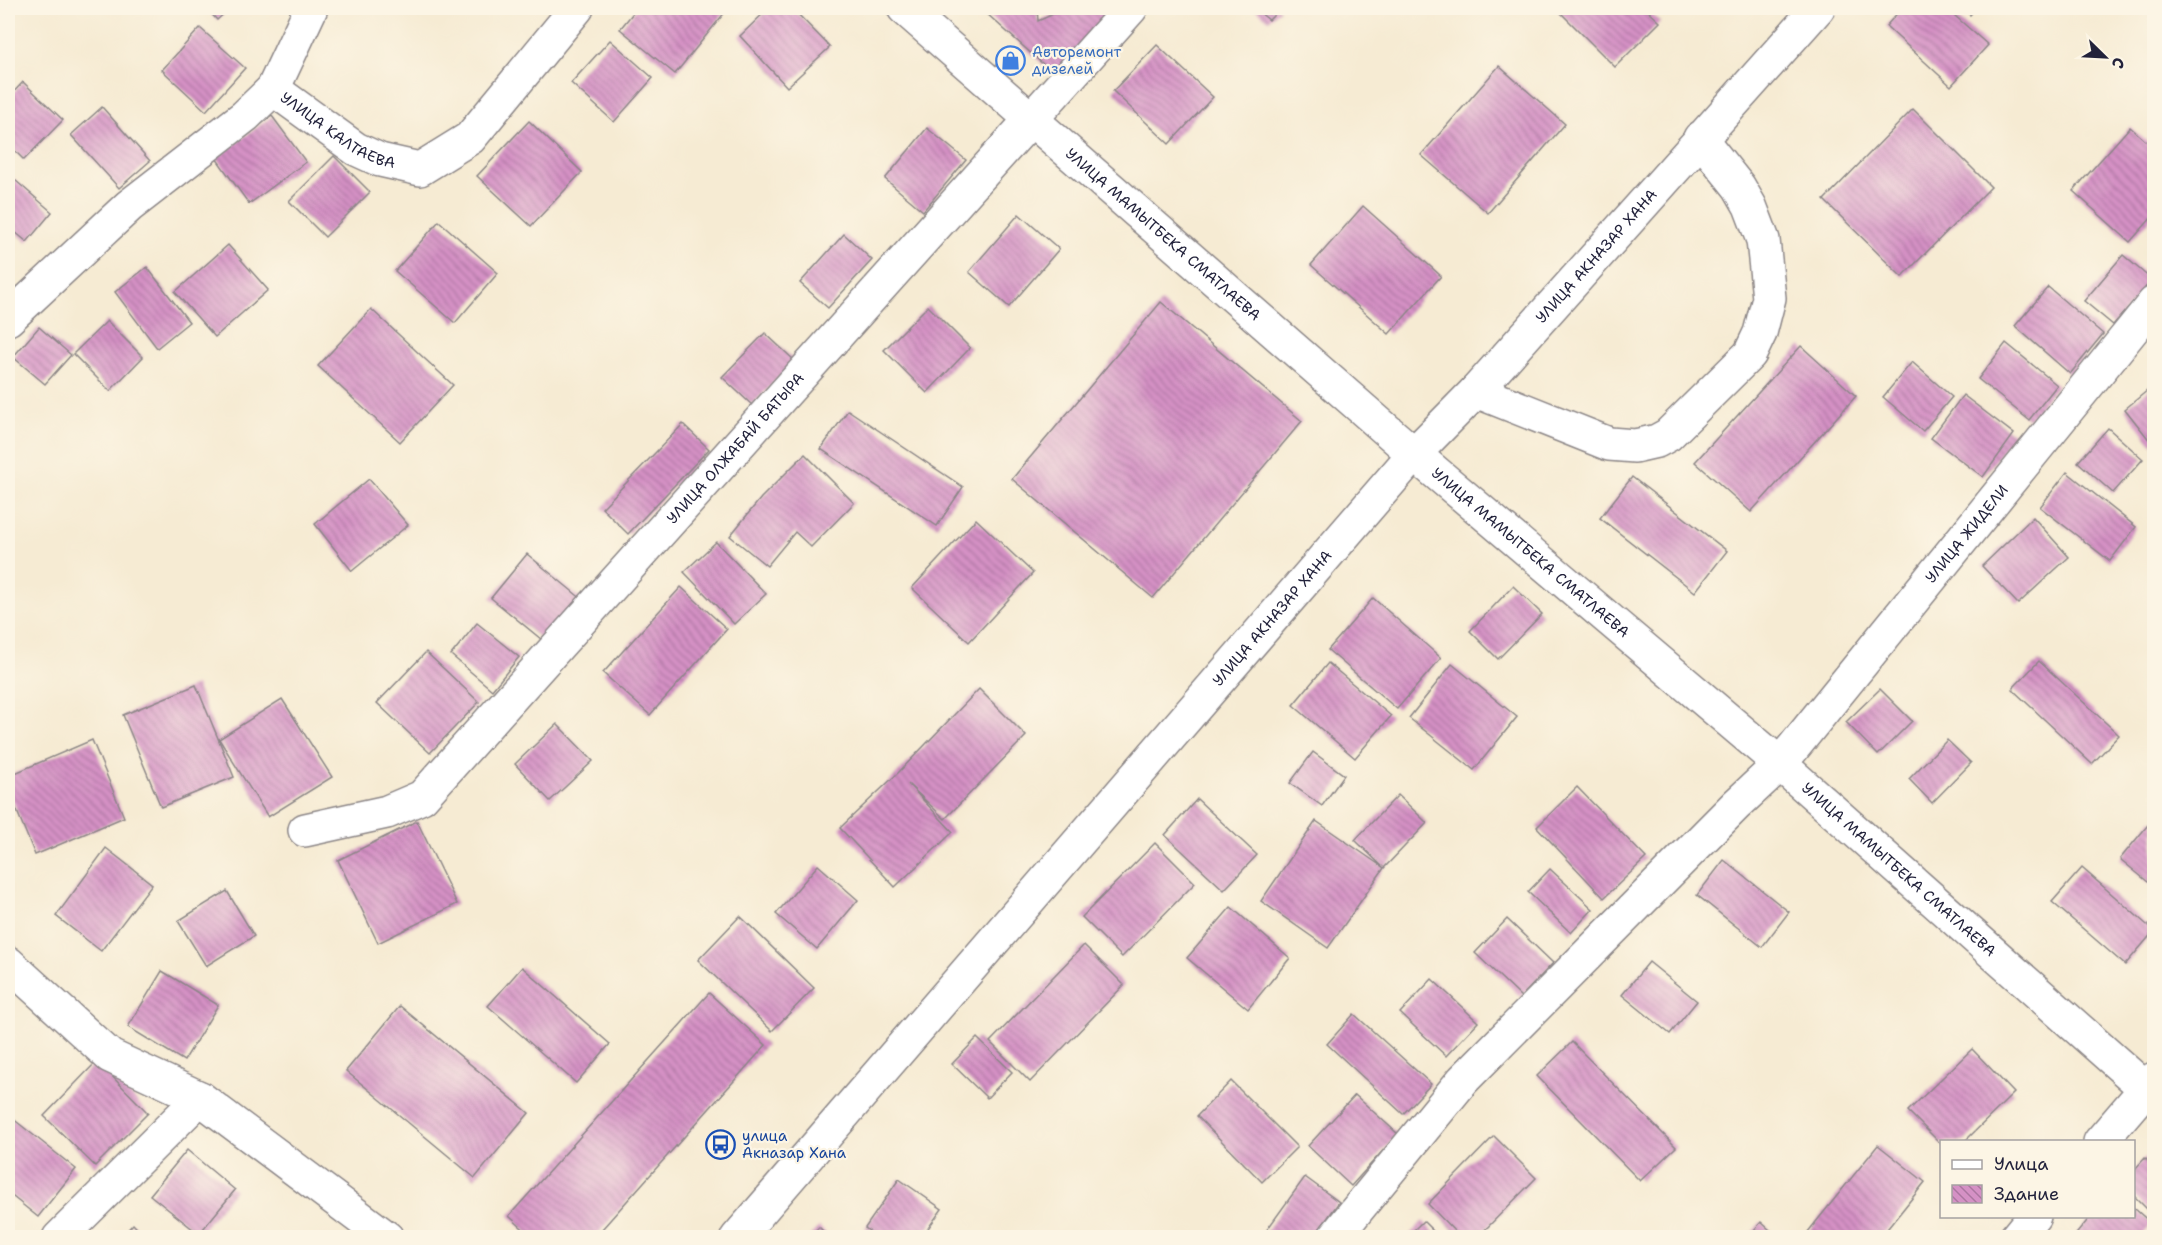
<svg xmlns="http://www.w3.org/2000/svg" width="2162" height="1245" font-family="'Shantell Sans',sans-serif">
  <defs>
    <pattern id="building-back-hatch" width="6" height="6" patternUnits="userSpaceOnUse" patternTransform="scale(1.5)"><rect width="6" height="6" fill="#d591c5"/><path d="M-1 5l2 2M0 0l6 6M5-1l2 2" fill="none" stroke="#ac76a1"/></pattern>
  </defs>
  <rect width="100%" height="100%" fill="#fcf5e5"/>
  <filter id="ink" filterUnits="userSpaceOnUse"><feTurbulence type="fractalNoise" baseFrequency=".0167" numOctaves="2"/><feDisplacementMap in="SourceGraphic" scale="12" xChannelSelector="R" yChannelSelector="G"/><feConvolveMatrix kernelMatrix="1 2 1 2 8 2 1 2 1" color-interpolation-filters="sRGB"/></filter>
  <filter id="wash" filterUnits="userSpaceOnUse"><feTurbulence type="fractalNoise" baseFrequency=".008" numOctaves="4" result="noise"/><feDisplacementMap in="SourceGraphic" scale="24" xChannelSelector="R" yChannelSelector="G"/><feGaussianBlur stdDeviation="1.35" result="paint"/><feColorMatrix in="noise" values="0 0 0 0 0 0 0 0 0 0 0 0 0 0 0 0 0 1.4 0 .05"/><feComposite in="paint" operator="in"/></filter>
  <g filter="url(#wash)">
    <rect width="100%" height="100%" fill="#f6ebd3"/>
    <g id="blocks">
      <g fill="url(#building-back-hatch)">
        <path d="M206 8H230L217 20Z"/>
        <path d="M637 8H721L726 11 675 74 620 29Z"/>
        <path d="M769 8H792L830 47 787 87 740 36Z"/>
        <path d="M990 8H1037L1038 21 1067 8H1115L1055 75 985 12Z"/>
        <path d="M1254 8H1281L1269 20Z"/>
        <path d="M1556 8H1645L1660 22 1615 67Z"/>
        <path d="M1902 8H1946L1988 45 1951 86 1886 26Z"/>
        <path d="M1961 8H1976L1970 15Z"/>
        <path d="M200 28 245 68 206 111 162 70Z"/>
        <path d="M610 40 653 78 614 122 571 83Z"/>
        <path d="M1157 45 1213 97 1169 144 1113 91Z"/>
        <path d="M1499 66 1565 124 1488 213 1421 155Z"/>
        <path d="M23 82 63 120 24 160 8 144V98Z"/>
        <path d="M102 107 150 161 119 188 71 135Z"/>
        <path d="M1913 109 1991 187 1902 277 1824 200Z"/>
        <path d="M272 116 306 162 249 204 216 158Z"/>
        <path d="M529 121 582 172 531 226 477 176Z"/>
        <path d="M2130 127 2154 148V215L2130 242 2073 191Z"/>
        <path d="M927 128 966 160 923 211 885 179Z"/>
        <path d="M334 156 370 192 325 237 289 201Z"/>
        <path d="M8 174 52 212 27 242 8 226Z"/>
        <path d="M1363 206 1441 276 1389 334 1311 265Z"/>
        <path d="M1019 214 1059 249 1009 307 969 272Z"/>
        <path d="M439 221 498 273 455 323 395 271Z"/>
        <path d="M844 234 872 260 828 308 800 283Z"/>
        <path d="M228 245 268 290 215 337 175 292Z"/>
        <path d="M2123 255 2152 280 2113 325 2084 301Z"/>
        <path d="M147 267 189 322 157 348 115 292Z"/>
        <path d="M2048 287 2103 334 2070 374 2015 326Z"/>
        <path d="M1161 302 1302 421 1153 598 1012 479Z"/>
        <path d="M928 306 970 348 927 393 884 350Z"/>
        <path d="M371 309 453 385 400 442 318 366Z"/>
        <path d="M107 321 143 357 110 391 73 354Z"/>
        <path d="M39 327 71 355 45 384 13 357Z"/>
        <path d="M765 333 795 361 752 405 722 377Z"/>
        <path d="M2006 343 2057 385 2029 420 1978 379Z"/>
        <path d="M1801 346 1856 396 1751 512 1695 462Z"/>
        <path d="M1912 362 1952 397 1923 431 1883 397Z"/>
        <path d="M2154 385V446L2125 409Z"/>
        <path d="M1963 395 2014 434 1983 477 1931 438Z"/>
        <path d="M848 410 963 487 937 526 821 449Z"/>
        <path d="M683 424 709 449 628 534 602 508Z"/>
        <path d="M2108 428 2143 459 2113 493 2078 462Z"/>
        <path d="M805 454 854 503 811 547 795 532 767 566 730 536 761 498Z"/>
        <path d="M2067 472 2136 527 2110 561 2040 507Z"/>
        <path d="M1632 477 1727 551 1695 592 1600 518Z"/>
        <path d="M369 479 408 525 352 571 315 524Z"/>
        <path d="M2033 517 2069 557 2018 604 1982 566Z"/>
        <path d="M976 519 1033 573 969 642 912 588Z"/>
        <path d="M716 542 766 594 734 624 684 572Z"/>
        <path d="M527 554 583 600 547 644 491 598Z"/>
        <path d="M1513 586 1542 614 1498 659 1470 631Z"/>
        <path d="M681 587 727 629 650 715 603 673Z"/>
        <path d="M1373 598 1441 658 1397 709 1328 650Z"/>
        <path d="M477 623 519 657 492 690 451 655Z"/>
        <path d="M426 652 479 702 430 753 377 703Z"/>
        <path d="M2039 661 2119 735 2092 764 2012 689Z"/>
        <path d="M1328 663 1391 716 1355 758 1293 705Z"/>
        <path d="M1452 664 1517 717 1474 770 1409 718Z"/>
        <path d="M196 685 234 777 161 807 123 715Z"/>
        <path d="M979 689 1026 736 945 819 908 784 953 832 895 887 840 828 898 773Z"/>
        <path d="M1880 689 1912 721 1878 755 1846 722Z"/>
        <path d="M282 699 332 777 268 817 219 739Z"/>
        <path d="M557 724 593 761 550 801 515 764Z"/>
        <path d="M92 740 124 817 35 855 8 789V776Z"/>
        <path d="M1947 740 1971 763 1932 803 1909 779Z"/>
        <path d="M1313 752 1344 775 1322 806 1290 783Z"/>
        <path d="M1577 787 1646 858 1604 898 1537 827Z"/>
        <path d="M1398 795 1427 823 1384 868 1328 948 1261 901 1316 821 1384 868 1355 840Z"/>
        <path d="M1197 799 1257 855 1224 890 1165 835Z"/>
        <path d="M2152 820 2154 822V887L2120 859Z"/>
        <path d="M417 821 457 904 378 943 338 860Z"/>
        <path d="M1155 843 1195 883 1122 957 1082 917Z"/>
        <path d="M106 848 152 884 101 951 56 916Z"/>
        <path d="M1724 860 1789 912 1762 947 1697 895Z"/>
        <path d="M818 865 858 900 817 949 776 914Z"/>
        <path d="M2082 868 2154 931 2125 965 2052 902Z"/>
        <path d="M1550 869 1593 909 1571 933 1528 892Z"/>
        <path d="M227 891 254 936 206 966 178 921Z"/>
        <path d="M1231 907 1290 958 1248 1009 1187 958Z"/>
        <path d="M740 916 814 988 772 1031 698 960Z"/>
        <path d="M1507 919 1553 963 1521 997 1475 953Z"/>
        <path d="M1084 945 1124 985 1030 1082 990 1042Z"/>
        <path d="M1649 962 1697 1001 1670 1034 1622 995Z"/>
        <path d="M522 967 610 1044 576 1083 488 1006Z"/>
        <path d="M162 971 218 1005 184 1061 128 1027Z"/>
        <path d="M1432 979 1478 1022 1446 1056 1400 1013Z"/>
        <path d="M709 993 766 1045 594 1238H533L509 1216Z"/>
        <path d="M400 1006 529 1113 475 1178 346 1071Z"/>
        <path d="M1354 1014 1431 1084 1403 1114 1327 1044Z"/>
        <path d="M977 1038 1012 1072 987 1098 952 1064Z"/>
        <path d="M1572 1042 1676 1147 1640 1181 1537 1076Z"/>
        <path d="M1972 1049 2014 1093 1964 1142H1942V1145L1908 1111Z"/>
        <path d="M97 1061 148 1113 95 1166 44 1116Z"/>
        <path d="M1231 1081 1297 1147 1262 1182 1197 1116Z"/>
        <path d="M1355 1095 1398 1134 1351 1186 1308 1146Z"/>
        <path d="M12 1118 76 1169 38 1217 8 1193V1124Z"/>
        <path d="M1494 1136 1536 1178 1477 1238H1461L1428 1204Z"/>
        <path d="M1878 1145 1925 1182 1880 1238H1803Z"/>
        <path d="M187 1150 235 1190 199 1234 150 1195Z"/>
        <path d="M2145 1158 2154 1167V1216L2134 1196V1170Z"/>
        <path d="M1305 1177 1339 1202 1313 1238H1261Z"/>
        <path d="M899 1179 942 1209 921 1238H879L865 1228Z"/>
        <path d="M2134 1208 2152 1224 2140 1238H2073L2091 1216H2134Z"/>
        <path d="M1423 1221 1440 1238H1406Z"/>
        <path d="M1761 1222 1779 1238H1747Z"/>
        <path d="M133 1224 146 1238H120Z"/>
        <path d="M819 1227 830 1238H808Z"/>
      </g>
    </g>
  </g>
  <g filter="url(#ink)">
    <use href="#blocks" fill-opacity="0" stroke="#8c8687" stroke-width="1.5"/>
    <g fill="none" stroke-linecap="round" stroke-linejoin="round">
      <defs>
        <g id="minor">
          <path id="s1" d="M904 8 1414 454 1780 764 2154 1096"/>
          <path d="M273 89 311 8"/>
          <path id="s2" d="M8 319 129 206 245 116 273 89 356 149 380 160 420 169 470 138 577 8"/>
          <path d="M1476 391 1609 444 1635 446 1657 441 1668 435 1750 354 1760 333 1769 298 1763 240 1750 206 1739 187 1700 138"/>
          <path id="s3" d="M305 830 387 812 422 797 1131 8"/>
          <path d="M8 963 110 1056 200 1098 387 1238"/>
          <path d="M2100 1142 2154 1079"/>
          <path d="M59 1238 200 1098"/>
          <path id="s4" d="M1334 1238 1463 1080 1736 805 1780 764 2154 303"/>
          <path d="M2016 1238 2034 1216"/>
        </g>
        <g id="secondary">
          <path id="s5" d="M737 1238 1414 454 1476 391 1818 8"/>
        </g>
      </defs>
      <use href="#minor" stroke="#8c8687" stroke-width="36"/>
      <use href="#secondary" stroke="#8c8687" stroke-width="36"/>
      <use href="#minor" stroke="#fff" stroke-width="33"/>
      <use href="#secondary" stroke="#fff" stroke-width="33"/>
    </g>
  </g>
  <defs>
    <symbol id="shop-ring" viewBox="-11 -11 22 22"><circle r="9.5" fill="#fcf5e5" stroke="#3f7fe0" stroke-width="1.5"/><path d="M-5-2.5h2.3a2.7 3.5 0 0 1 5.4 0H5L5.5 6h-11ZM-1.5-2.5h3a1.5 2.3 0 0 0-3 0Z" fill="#3f7fe0"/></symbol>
    <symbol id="bus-ring" viewBox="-11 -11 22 22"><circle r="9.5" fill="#fcf5e5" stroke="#1a4fb4" stroke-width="1.5"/><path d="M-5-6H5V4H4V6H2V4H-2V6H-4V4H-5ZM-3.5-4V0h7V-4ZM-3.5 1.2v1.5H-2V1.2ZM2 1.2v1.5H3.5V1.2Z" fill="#1a4fb4"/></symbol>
  </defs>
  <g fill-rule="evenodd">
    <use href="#shop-ring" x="994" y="44" width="33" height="33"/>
    <use href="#bus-ring" x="704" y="1128" width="33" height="33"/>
  </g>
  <g text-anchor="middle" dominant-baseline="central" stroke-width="4.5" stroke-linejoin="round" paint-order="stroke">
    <g font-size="15" fill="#366cbe" stroke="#fcf5e5" text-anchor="start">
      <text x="1032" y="52">Авторемонт<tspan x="1032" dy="17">дизелей</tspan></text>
    </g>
    <g font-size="15" fill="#22223b" stroke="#fcf5e5">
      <text stroke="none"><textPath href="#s2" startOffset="429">УЛИЦА КАЛТАЕВА</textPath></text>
      <text stroke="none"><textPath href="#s1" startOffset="344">УЛИЦА МАМЫТБЕКА СМАТЛАЕВА</textPath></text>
      <text stroke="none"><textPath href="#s5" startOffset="1305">УЛИЦА АКНАЗАР ХАНА</textPath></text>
      <text stroke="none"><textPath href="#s3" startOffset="591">УЛИЦА ОЛЖАБАЙ БАТЫРА</textPath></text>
      <text stroke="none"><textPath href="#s4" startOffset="948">УЛИЦА ЖИДЕЛИ</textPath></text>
      <text stroke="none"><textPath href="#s1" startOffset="830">УЛИЦА МАМЫТБЕКА СМАТЛАЕВА</textPath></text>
      <text stroke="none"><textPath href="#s5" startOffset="819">УЛИЦА АКНАЗАР ХАНА</textPath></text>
      <text stroke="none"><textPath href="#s1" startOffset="1316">УЛИЦА МАМЫТБЕКА СМАТЛАЕВА</textPath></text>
    </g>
    <g font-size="15" fill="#164399" stroke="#fcf5e5" text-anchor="start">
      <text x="742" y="1136">улица<tspan x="742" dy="17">Акназар Хана</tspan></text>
    </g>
  </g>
  <rect width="2162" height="1245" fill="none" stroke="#fcf5e5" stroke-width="30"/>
  <rect x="1940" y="1140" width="195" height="78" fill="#fcf5e5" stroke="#a5a1a1" stroke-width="1.5"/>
  <rect x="1952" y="1160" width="30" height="9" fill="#ffffff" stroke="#a5a1a1" stroke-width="1.5"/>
  <text x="1994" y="1170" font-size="18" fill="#22223b">Улица</text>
  <rect x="1952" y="1185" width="30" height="18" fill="url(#building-back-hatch)" stroke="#a5a1a1" stroke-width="1.5"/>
  <text x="1994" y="1200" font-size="18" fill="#22223b">Здание</text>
  <g transform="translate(2105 57) rotate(114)" stroke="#fcf5e5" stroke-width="4.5" paint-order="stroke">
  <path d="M0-4.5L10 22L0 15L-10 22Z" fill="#22223b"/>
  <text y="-9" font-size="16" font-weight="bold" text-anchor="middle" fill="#22223b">С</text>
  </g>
</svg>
